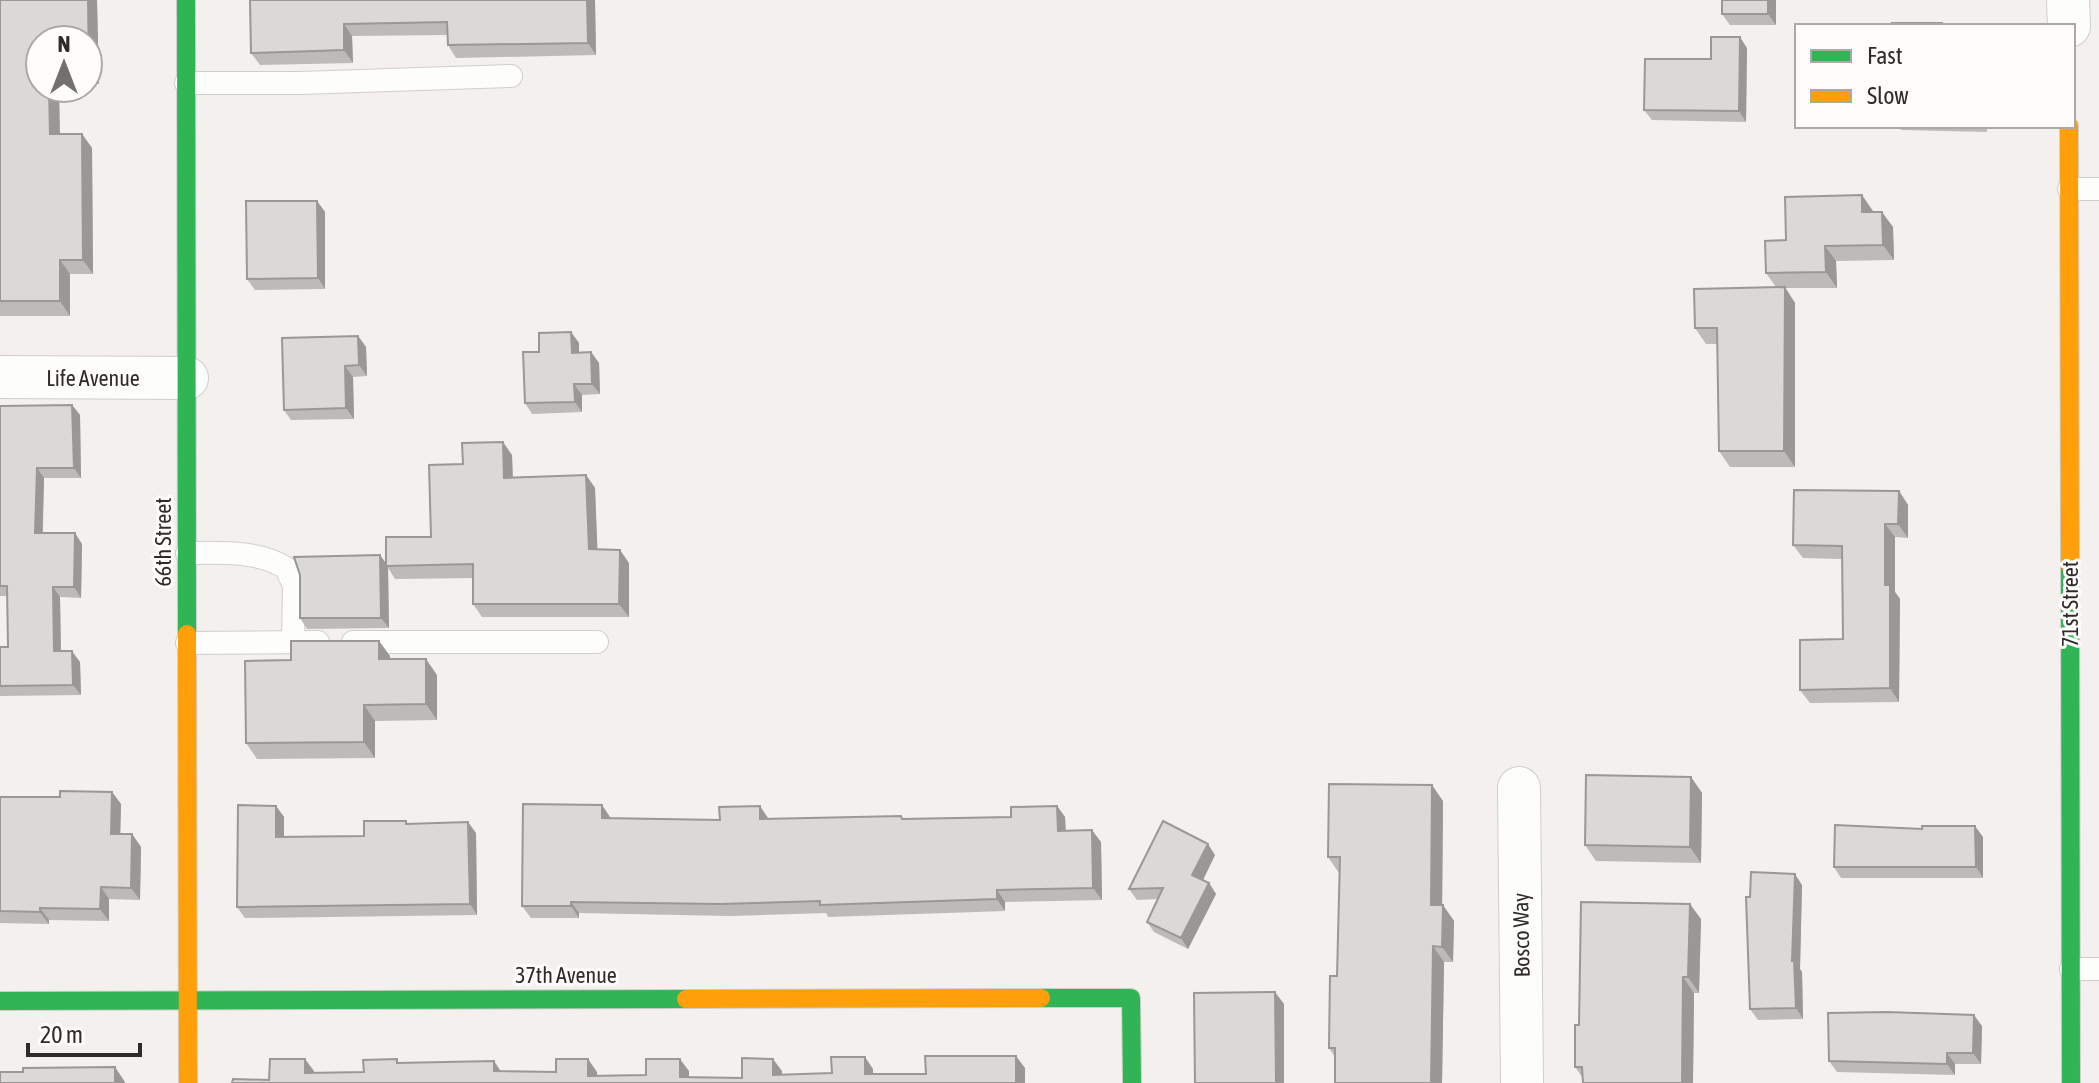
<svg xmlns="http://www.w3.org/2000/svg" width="2099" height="1083" font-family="'Asap Condensed',sans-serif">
  <rect width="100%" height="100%" fill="#f3f0ee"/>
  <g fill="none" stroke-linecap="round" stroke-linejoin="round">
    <defs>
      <g id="lane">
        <path d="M186 83H300L511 76"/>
        <path d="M2069 189H2099"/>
        <path d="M187 553C219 553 258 550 286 568L294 586 293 642"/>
        <path d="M353 642H597"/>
        <path d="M187 643 318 642"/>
        <path d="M2071 969H2099"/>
      </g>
      <g id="street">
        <path d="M2068 0 2069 26"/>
        <path d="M0 377 187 378"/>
        <path d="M1519 788 1522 1083"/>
      </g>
      <g id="fast">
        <path d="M186 0 187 634"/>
        <path d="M2070 565 2071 1083"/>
        <path d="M1041 998H1131L1132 1083"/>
        <path d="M0 1001 686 999"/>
      </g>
      <g id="slow">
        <path d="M2069 126 2070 565"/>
        <path d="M187 634 188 1083"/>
        <path d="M686 999 1041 998"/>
      </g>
    </defs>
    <use href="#lane" stroke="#d0cecd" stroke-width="24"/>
    <use href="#street" stroke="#d0cecd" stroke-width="44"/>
    <use href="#fast" stroke="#d0cecd" stroke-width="20"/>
    <use href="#slow" stroke="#d0cecd" stroke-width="20"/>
    <use href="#lane" stroke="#fdfdfc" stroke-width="22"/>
    <use href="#street" stroke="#fdfdfc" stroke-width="42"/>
    <use href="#fast" stroke="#30b455" stroke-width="18"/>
    <use href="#slow" stroke="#ff9f0a" stroke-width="18"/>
  </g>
  <g fill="#bcbbb9">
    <path d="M0 0H97L99 84H88V40H40V88H59L60 134H82L92 148 93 274H70V316H0Z"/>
    <path d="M250 0H595L596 55 456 58 448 45 447 35 352 36 353 63 260 65 251 53Z"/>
    <path d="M1776 0V25H1730L1722 14Z"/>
    <path d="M1747 48 1746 122 1652 120 1644 110 1711 59Z"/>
    <path d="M1899 126H1987V132L1901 130Z"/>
    <path d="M317 201 325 212V289L255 290 247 279Z"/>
    <path d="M1873 211 1893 227 1894 260 1836 261 1837 288H1785L1795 303V467H1730L1719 451 1718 344H1706L1695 328 1776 287 1766 273 1786 240Z"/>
    <path d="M571 332 579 343V353L591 352 599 363 600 394 582 395V412L532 414 525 403 539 352Z"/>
    <path d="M358 336 366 347 367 376 353 377 354 419 291 420 284 410Z"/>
    <path d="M72 405 80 415 81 478H44L43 533 82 544 81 598 60 597 61 651 80 662 81 695 0 696V647H8L7 596H0V406Z"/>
    <path d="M512 455 513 477 586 475 595 488 597 550 629 563V617H482L473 604V578L395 579 388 568 389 628 307 629 300 618 431 537 463 464Z"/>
    <path d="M1899 491 1908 505V538L1895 537V592L1900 599 1899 702 1810 703 1800 690 1843 639 1842 559 1803 558 1793 545Z"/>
    <path d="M379 641 390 656V659L437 675V720L375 721V758L257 759 246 743 291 660Z"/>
    <path d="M1691 777 1702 793 1701 863 1596 861 1585 845Z"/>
    <path d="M112 792 121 804 120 834H132L141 847 140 900 109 899V921L49 920V924L0 923V797H60Z"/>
    <path d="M1443 801 1442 905 1454 921 1453 962H1444L1442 1083H1335V1057L1329 1048 1337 976 1339 873 1328 857Z"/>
    <path d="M276 806 284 817V837L364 836 406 821 408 824 476 833 477 915 245 918 237 907Z"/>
    <path d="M1057 806 1065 817 1066 830 1101 842 1102 900 1005 902V911L828 917 826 913 730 916 579 913V918H531L522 906 610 817V819L720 820 901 816 903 819 1011 817Z"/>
    <path d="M1983 837V878H1841L1834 867Z"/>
    <path d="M1215 855 1203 880 1209 883 1216 894 1188 949 1154 932 1147 922 1158 899 1137 900 1129 889Z"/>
    <path d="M1802 885 1800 969 1802 972 1803 1019 1758 1020 1750 1009V897Z"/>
    <path d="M1701 919 1699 993H1694L1693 1083H1583V1078L1575 1067 1579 1025Z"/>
    <path d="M1982 1026 1981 1064H1955V1075L1837 1072 1829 1061Z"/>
  </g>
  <g fill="#999896">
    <path d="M88 0H97L99 84 89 70Z"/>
    <path d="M587 0H595L596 55 588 43Z"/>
    <path d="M1768 0H1776V25L1768 14Z"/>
    <path d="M344 24 352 36 353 63 344 50Z"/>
    <path d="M1740 37 1747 48 1746 122 1739 111Z"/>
    <path d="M49 88H59L60 148 50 134Z"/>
    <path d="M82 134 92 148 93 274 83 260Z"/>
    <path d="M1862 195 1873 211V228L1862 212Z"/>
    <path d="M317 201 325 212V289L318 278Z"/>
    <path d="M1882 212 1893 227 1894 260 1883 245Z"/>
    <path d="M1825 246 1836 261 1837 288 1826 272Z"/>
    <path d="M60 260 70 274V316L60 301Z"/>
    <path d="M1785 287 1795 303V467L1784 451Z"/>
    <path d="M571 332 579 343V364L572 353Z"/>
    <path d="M358 336 366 347 367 376 359 365Z"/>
    <path d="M591 352 599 363 600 394 592 384Z"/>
    <path d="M345 366 353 377 354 419 346 408Z"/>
    <path d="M574 384 582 395V412L575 402Z"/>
    <path d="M72 405 80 415 81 478 74 468Z"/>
    <path d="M503 442 512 455 513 491 504 478Z"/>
    <path d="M37 468 44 478 42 543 35 533Z"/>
    <path d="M586 475 595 488 598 562 589 549Z"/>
    <path d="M1899 491 1908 505V538L1898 524Z"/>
    <path d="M1885 524 1895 537V592L1900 599 1899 702 1890 688 1885 585Z"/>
    <path d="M75 533 82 544 81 598 74 587Z"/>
    <path d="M620 550 629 563V617L619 604Z"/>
    <path d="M380 555 388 566H386L388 568 389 628 381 618Z"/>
    <path d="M53 587 60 597 61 662 54 651Z"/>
    <path d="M379 641 390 656V675L379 659Z"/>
    <path d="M72 651 80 662 81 695 73 685Z"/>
    <path d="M426 659 437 675V720L426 704Z"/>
    <path d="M364 705 375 721V758L364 742Z"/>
    <path d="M1691 777 1702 793 1701 863 1690 847Z"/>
    <path d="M1432 785 1443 801 1442 920 1431 905Z"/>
    <path d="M112 792 121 804 120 846 111 834Z"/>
    <path d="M602 805 610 817V830L602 818Z"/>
    <path d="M276 806 284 817V848L276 837Z"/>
    <path d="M760 806 768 818 760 819Z"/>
    <path d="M1057 806 1065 817 1066 842 1058 831Z"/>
    <path d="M468 822 476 833 477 915 470 904Z"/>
    <path d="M1975 826 1983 837V878L1976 867Z"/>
    <path d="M1092 830 1101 842 1102 900 1093 888Z"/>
    <path d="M132 834 141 847 140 900 131 888Z"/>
    <path d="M1208 844 1215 855 1200 886 1192 875Z"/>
    <path d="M1795 874 1802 885 1800 969 1802 972 1803 1019 1796 1008 1792 961Z"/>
    <path d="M1209 883 1216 894 1188 949 1181 938Z"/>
    <path d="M101 887 109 899V921L100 909Z"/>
    <path d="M997 890 1005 902V911L997 899Z"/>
    <path d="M571 902 579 913V918L571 906Z"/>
    <path d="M1690 904 1701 919 1699 993 1688 977Z"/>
    <path d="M1443 905 1454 921 1453 962 1442 947Z"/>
    <path d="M40 908 49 920V924L40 912Z"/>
    <path d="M1433 946 1444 962 1442 1083H1431Z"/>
    <path d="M1683 977 1694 993 1693 1083H1682Z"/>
    <path d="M1275 992 1284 1004V1083H1276Z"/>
    <path d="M1974 1015 1982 1026 1981 1064 1973 1053Z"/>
    <path d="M1947 1053 1955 1064V1075L1947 1064Z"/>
    <path d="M1016 1056 1025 1068V1083H1016Z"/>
    <path d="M865 1057 873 1069V1083L865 1074Z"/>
    <path d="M305 1059 314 1071V1083L305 1073Z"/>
    <path d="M588 1059 597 1072V1083L588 1076Z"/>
    <path d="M680 1059 689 1071V1083L680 1077Z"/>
    <path d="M773 1059 782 1071V1083L773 1075Z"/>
    <path d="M494 1061 502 1073 494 1071Z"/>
    <path d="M115 1067 125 1082V1083H115Z"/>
  </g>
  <g fill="#dbd9d7" stroke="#999896" stroke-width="2">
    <path d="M0 0H88L89 70H88V40H40V88H49L50 134H82L83 260H60V301H0Z"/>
    <path d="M250 0H587L588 43 448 45 447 22 344 24V50L251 53Z"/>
    <rect x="1722" y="0" width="46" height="14"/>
    <rect x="1892" y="23" width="50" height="3"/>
    <path d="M1711 37H1740L1739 111 1644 110 1645 59H1711Z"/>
    <path d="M1862 195V212H1882L1883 245 1825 246 1826 272 1766 273 1765 241 1786 240 1785 197Z"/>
    <path d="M246 201H317L318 278 247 279Z"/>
    <path d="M1785 287 1784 451H1719L1717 328H1695L1694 289Z"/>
    <path d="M571 332 572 353 591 352 592 384H574L575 402 525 403 523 352H539V333Z"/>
    <path d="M358 336 359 365 345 366 346 408 284 410 282 338Z"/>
    <path d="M72 405 74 468H37L35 533H75L74 587H53L54 651H72L73 685 0 686V647H8L7 586H0V406Z"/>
    <path d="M503 442 504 478 586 475 589 549 620 550 619 604H473V564L386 566V537H431L429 465 463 464 462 443Z"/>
    <path d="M1794 490 1899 491 1898 524H1885V585H1890V688L1800 690V640L1843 639 1842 546 1793 545Z"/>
    <path d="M380 555 381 618H300V575L294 557Z"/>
    <path d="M291 641H379V659H426V704L364 705V742L246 743 245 661 291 660Z"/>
    <path d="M1586 775 1691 777 1690 847 1585 845Z"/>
    <path d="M1329 784 1432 785 1431 905H1443L1442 947 1433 946 1431 1083H1335V1048H1329L1330 976H1337L1340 857H1328Z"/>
    <path d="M60 791 112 792 111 834H132L131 888 101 887 100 909 40 908V912L0 911V797H60Z"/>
    <path d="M523 804 602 805V818L720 820 719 807 760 806V819L901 816 902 819 1011 817V807L1057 806 1058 831 1092 830 1093 888 997 890V899L820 905V901L721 904 571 902V906H522Z"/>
    <path d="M238 805 276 806V837L364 836V821H406V824L468 822 470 904 237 907Z"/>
    <path d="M1163 821 1208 844 1192 875 1209 883 1181 938 1147 922 1163 888 1129 889Z"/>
    <path d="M1835 825 1922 829V826H1975L1976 867H1834Z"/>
    <path d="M1751 872 1795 874 1792 961H1794L1796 1008 1750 1009 1746 897H1750Z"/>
    <path d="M1581 902 1690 904 1688 977H1683L1682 1083H1583L1582 1067H1575V1025H1579Z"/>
    <path d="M1275 992 1276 1083H1195L1194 993Z"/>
    <path d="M1887 1012 1974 1015 1973 1053H1947V1064L1829 1061 1828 1013Z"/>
    <path d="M925 1056H1016V1083H232L233 1079 269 1080 270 1059H305V1073L364 1072 363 1060 397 1059V1063L494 1061V1071L556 1072V1059H588V1076L646 1075V1059H680V1077L742 1078V1058L773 1059V1075L832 1073 831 1057H865V1074H926Z"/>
    <path d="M115 1067V1083H0V1072H23V1068Z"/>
  </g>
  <g text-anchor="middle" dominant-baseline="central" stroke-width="6" stroke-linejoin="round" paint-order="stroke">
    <g font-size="22" fill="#2d2c2b" stroke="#fffdfc">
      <text x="93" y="378">Life Avenue</text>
      <text transform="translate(163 542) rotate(-90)">66th Street</text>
      <text transform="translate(2070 604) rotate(-90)">71st Street</text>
      <text transform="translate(1521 935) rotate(-91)">Bosco Way</text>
      <text x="566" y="975">37th Avenue</text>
    </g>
  </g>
  <rect x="1795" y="24" width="280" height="104" fill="#fffdfc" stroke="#aba9a8" stroke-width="2"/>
  <rect x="1811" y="50" width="40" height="12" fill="#30b455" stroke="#aba9a8" stroke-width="2"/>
  <text x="1867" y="64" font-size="24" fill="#2d2c2b">Fast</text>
  <rect x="1811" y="90" width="40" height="12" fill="#ff9f0a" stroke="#aba9a8" stroke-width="2"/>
  <text x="1867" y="104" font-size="24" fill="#2d2c2b">Slow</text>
  <g transform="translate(64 64)"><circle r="38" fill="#fffdfc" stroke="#aba9a8" stroke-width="2"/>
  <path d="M0-6L14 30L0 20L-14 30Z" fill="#72716f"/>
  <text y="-12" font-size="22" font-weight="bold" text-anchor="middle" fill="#2d2c2b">N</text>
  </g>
  <path d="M28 1043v12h112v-12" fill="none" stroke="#2d2c2b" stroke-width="4"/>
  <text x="40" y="1043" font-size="24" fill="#2d2c2b" stroke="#fffdfc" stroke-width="6" paint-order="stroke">20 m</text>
</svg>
